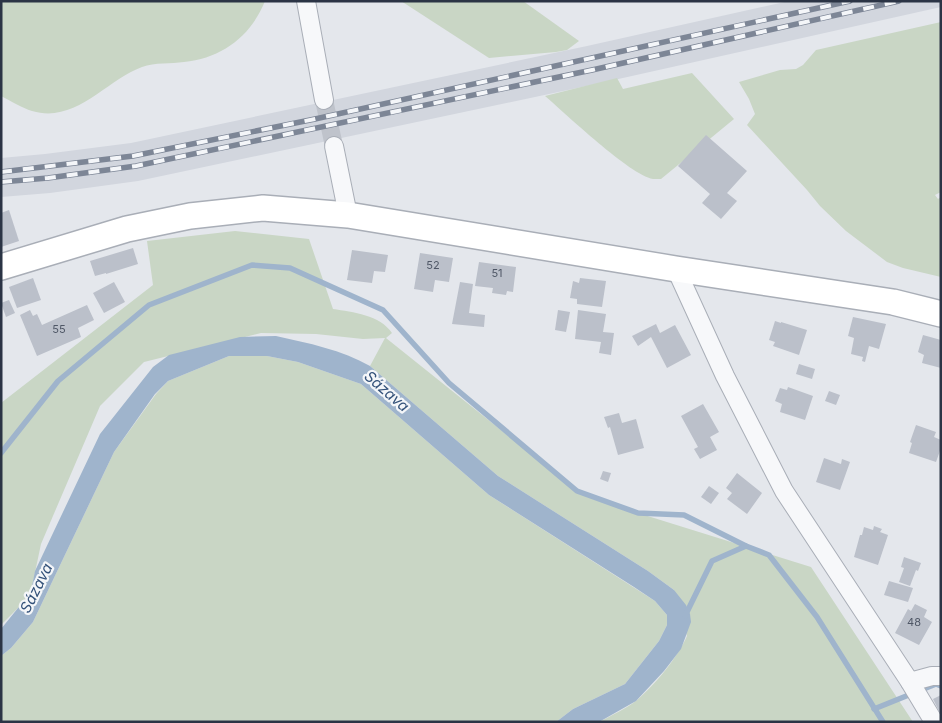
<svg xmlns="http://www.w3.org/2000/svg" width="942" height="723" font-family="Inter,sans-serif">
  <rect width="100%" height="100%" fill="#e4e7ec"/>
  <path fill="#d2d6de" d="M789 1H941V7L596 84 138 181 50 193 1 197V158L45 154 131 143 587 46Z"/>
  <g fill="#c9d6c5">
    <path d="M1 1H265C251 36 222 58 184 62 171 64 155 62 142 67 106 80 76 124 32 111 22 108 11 101 1 96Z"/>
    <path d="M401 1H523L579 41 567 50 556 52 489 58Z"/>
    <path d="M941 22V192L935 195 938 199 941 197V277L903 268 887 262 846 231 820 206 807 190 747 125 755 114 749 99 739 82 780 70 796 69 803 65 816 50Z"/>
    <path d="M692 73 734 119 661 179C659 179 656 179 653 179 630 175 566 114 545 96L617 78 623 89Z"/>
    <path d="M235 231 309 239 333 309C353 312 380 315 392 333L386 338 577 491 638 513 811 567 913 722H599C612 715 626 709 637 700 656 684 677 658 687 636L674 590 648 571 498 476 370 366 385 338 363 339 316 334 261 333 144 362 100 406 41 544 30 596 1 625V403L153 285 147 241Z"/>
    <path d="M229 356H267L298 362 361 384 489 495 655 601 667 615V625L659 641 625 684 573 709 556 722H1V656L11 648 33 622 114 452 156 394 168 381Z"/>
  </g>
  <path fill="#9fb4cc" d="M276 336C308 343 342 350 370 366L498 476 648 571 674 590 686 605 690 614 691 622 681 649 664 671 636 701 599 722H556L573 709 625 684 659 641 667 625V615L655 601 634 587 489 495 361 384 298 362 267 356H229L168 381 155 394 114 452 33 622 11 648 1 656V629L18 608 30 596 35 571 100 434 153 367 169 355 240 337Z"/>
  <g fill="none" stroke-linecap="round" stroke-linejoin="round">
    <g stroke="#9fb4cc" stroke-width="5.5">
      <path d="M1 453 58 381 149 305 252 265 290 268 383 310 449 383 577 491 638 513 684 515 746 546 769 555 817 617 883 722"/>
      <path d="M685 616 712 561 746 546"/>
      <path d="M874 709 936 684 941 686"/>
    </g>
  </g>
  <g fill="#bbc0ca">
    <path d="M706 135 747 171 727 193 737 201 721 219 702 203 710 194 678 166Z"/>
    <path d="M9 210 19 241 1 247V213Z"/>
    <path d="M133 248 138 264 106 274V273L95 276 90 261Z"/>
    <path d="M352 250 388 255 385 272 374 271 372 283 347 280Z"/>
    <path d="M420 253 453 258 449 282 435 280 433 292 414 289Z"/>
    <path d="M479 262 516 267 513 292 507 291 506 295 492 293 493 288 475 286Z"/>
    <path d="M33 278 41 300 17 308 9 287Z"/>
    <path d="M580 278 606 281 602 307 577 304V299L570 298 573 281 579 283Z"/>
    <path d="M114 282 125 302 104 313 93 293Z"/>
    <path d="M460 282 473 284 469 313 485 315 484 327 452 324Z"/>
    <path d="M9 300 15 313 6 317 1 303Z"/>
    <path d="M87 305 94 320 78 328 81 337 37 356 20 315 30 310 33 316 37 314 42 325Z"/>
    <path d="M558 310 570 312 566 332 555 330Z"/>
    <path d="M578 310 606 314 603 332 614 333 611 355 599 353 601 342 575 339Z"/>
    <path d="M853 317 886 324 879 349 869 346 865 362 862 361 863 357 851 354 854 338 848 336Z"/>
    <path d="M775 321 781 323V322L807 330 799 355 773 346 775 342 769 340Z"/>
    <path d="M656 324 660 333 675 325 691 355 667 368 651 337 638 346 632 336Z"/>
    <path d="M923 335 941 340V368L922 363 924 355 918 352Z"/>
    <path d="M799 364 815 369 812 379 796 374Z"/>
    <path d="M788 387 813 396 805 420 780 412 782 404 775 401 780 388 787 390Z"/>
    <path d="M829 391 840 395 836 405 825 401Z"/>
    <path d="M703 404 719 432 710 437 717 450 700 459 694 449 698 447 681 416Z"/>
    <path d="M619 413 622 423 636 419 644 448 618 455 610 427 608 428 604 417Z"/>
    <path d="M916 425 936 432 934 437 941 440V448L936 462 909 453 912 443 910 442Z"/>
    <path d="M824 458 841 464 842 459 850 462 840 490 816 482Z"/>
    <path d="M603 471 611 473 608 482 600 479Z"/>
    <path d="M737 473 762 493 747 514 727 499 732 493 726 488Z"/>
    <path d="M709 486 719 493 711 504 701 497Z"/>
    <path d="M874 526 882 529 880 532 888 535 878 565 854 557 860 535H862L864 527 873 530Z"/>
    <path d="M904 557 921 563 918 571 916 570 910 586 899 582 904 568 901 567Z"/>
    <path d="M889 581 913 588 908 602 884 595Z"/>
    <path d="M915 604 927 610 924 617 932 622 919 645 895 633 908 609 911 611Z"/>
    <path d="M941 695V715L933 699Z"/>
  </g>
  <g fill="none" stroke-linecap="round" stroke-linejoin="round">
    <path stroke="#bfc3cb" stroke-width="18" stroke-dasharray="18 9" stroke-linecap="butt" d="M324 100 334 146"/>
    <defs>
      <g id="street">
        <path d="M306 1 324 100"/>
        <path d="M334 146 348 215"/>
        <path d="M676 269 725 376 784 491 910 682 934 722"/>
        <path d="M910 682 932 676H941"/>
      </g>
      <path id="secondary" d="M1 267 127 229 190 216 263 208 348 215 676 269 893 302 941 314"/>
    </defs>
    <use href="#street" stroke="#a9aeb7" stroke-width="20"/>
    <use href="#secondary" stroke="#a9aeb7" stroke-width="28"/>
    <use href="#street" stroke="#f7f8fa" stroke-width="18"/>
    <use href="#secondary" stroke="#fff" stroke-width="25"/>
    <defs>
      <g id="rail">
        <path d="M1 172 133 156 315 119 850 1"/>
        <path d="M1 182 48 178 136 166 592 70 899 1"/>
      </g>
    </defs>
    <use href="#rail" stroke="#7d8696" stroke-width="5.5"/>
    <use href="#rail" stroke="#f4f6f9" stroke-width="4" stroke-dasharray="11" stroke-linecap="butt"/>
  </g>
  <g text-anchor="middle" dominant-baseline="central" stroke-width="4.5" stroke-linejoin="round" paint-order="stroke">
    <g font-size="11" fill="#4f5766">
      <text x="433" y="265">52</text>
      <text x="497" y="273">51</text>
      <text x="59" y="329">55</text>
      <text x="914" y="622">48</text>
    </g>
    <g font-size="15" font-style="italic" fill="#34527a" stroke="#f4f6f9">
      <text transform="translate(387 391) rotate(41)">Sázava</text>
      <text transform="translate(36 588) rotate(-63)">Sázava</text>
    </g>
  </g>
  <rect width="942" height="723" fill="none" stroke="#2b3445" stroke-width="5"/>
</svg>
